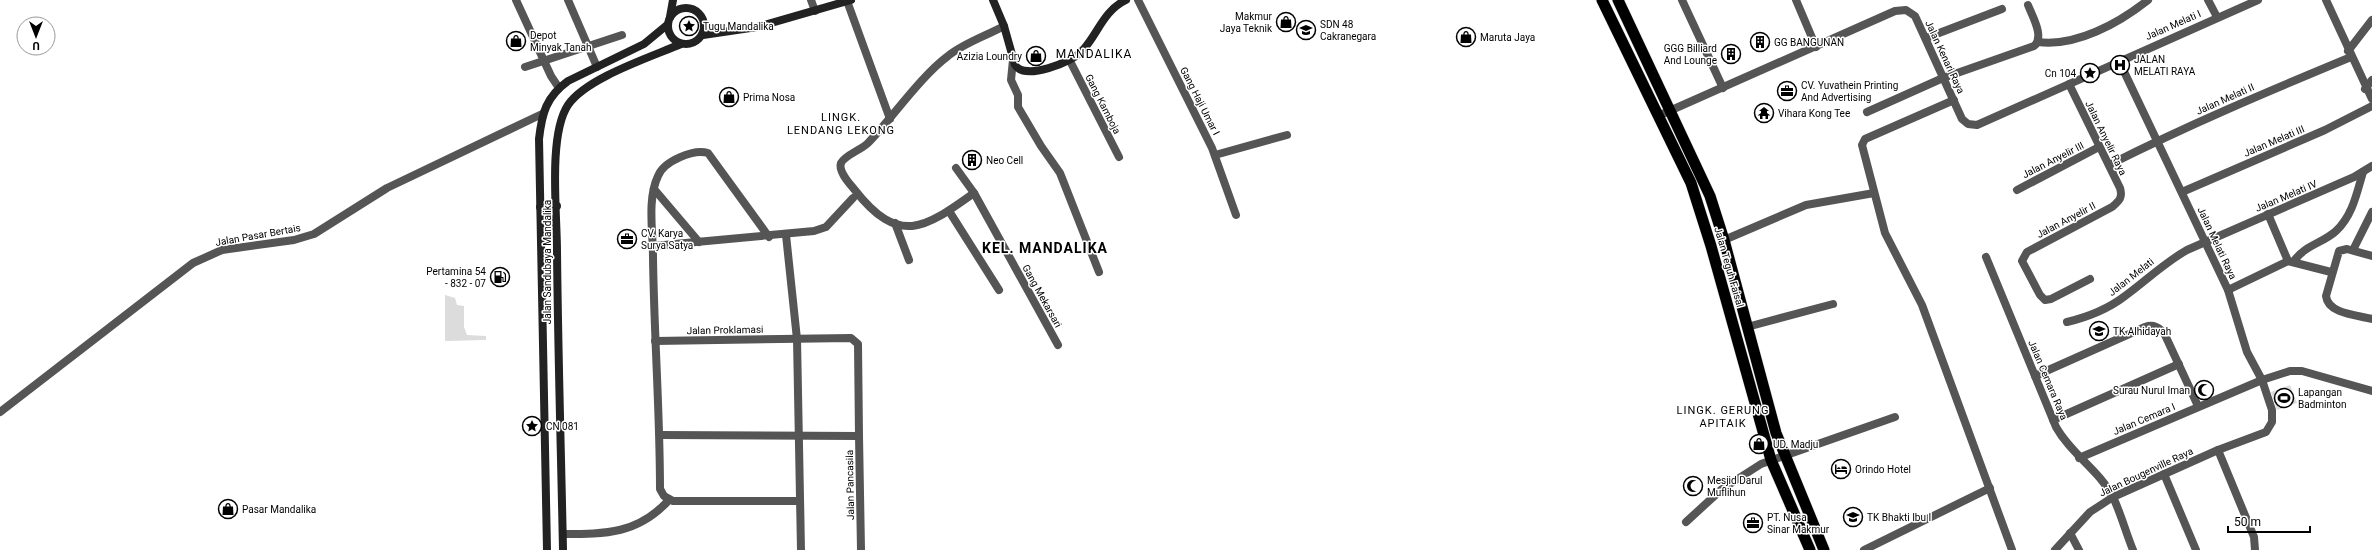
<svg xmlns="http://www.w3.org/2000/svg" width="2372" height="550" font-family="Roboto,sans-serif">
  <rect width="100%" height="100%" fill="#fff"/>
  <g fill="#dcdcdc">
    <path d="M445 295 455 298 457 305 464 306V327L467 335 486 336V340L445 341Z"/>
    <path d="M2290 385 2297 403 2277 410 2271 392Z"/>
  </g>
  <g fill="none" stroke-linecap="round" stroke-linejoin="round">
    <defs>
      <g id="trunk">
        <path d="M1602 0 1691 183 1711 246 1771 460 1810 550"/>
        <path d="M1618 0 1710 196 1724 240 1776 433 1824 550"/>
      </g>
    </defs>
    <use href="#trunk" stroke="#dbdbdb" stroke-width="12"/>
    <g stroke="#555" stroke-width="8">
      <path d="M516 0 551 76 559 88"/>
      <path d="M568 0 597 67"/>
      <path d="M811 0 815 11"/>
      <path d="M1138 0 1212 148 1236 215"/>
      <path d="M1682 0 1723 88"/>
      <path d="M1796 0 1816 47"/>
      <path d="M2208 0 2217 17"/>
      <path d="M2326 0 2372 99"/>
      <path d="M847 1 890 119"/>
      <path d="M1926 38 2002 9"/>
      <path d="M2038 42C2076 47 2119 23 2148 0"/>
      <path d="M2348 51 2372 20"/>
      <path d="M1013 60 1011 80 1018 95V107L1041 146 1060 173 1099 272"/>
      <path d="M1070 61 1119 157"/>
      <path d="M525 67 622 35"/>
      <path d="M2069 84 2120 188C2123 198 2119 201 2112 207L2027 252 2022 261 2040 295 2045 300 2051 299 2090 279"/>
      <path d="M2365 89 2372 80"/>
      <path d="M1954 100 1865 139 1862 145 1885 233 1922 305 2012 550"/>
      <path d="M1867 112 1943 78 2034 46C2045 37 2032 16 2028 5"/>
      <path d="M1658 116 1895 11 1906 10 1915 16 1962 119 1968 124 1977 125 2258 0"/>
      <path d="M1215 155 1287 135"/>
      <path d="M2109 165C2188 125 2269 91 2351 57"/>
      <path d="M956 168 974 193 1058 345"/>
      <path d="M654 189 699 242"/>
      <path d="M2017 190 2099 147"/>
      <path d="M2182 192 2325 130 2372 106"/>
      <path d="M974 193C925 228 899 247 854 189 849 183 838 171 841 163 845 155 861 150 868 143 893 117 920 77 948 56 964 43 986 36 1004 26"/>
      <path d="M949 211 999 290"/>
      <path d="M2268 214 2288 261"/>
      <path d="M895 223 909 260"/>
      <path d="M786 235 797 339 801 550"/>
      <path d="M769 237 708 153C693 149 664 161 658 176 647 199 653 232 653 257 654 335 660 412 660 489L664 496 673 501H800"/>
      <path d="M1724 240 1806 205 1874 193"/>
      <path d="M653 246 814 231 826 227 853 198"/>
      <path d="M2353 250 2372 212"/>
      <path d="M2372 256 2347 249 2339 251 2326 296C2328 314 2357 315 2372 319"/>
      <path d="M1986 257 2056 427C2071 454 2099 470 2113 497 2121 514 2126 533 2133 550"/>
      <path d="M2294 261C2305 245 2323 243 2336 231 2353 215 2357 192 2363 172"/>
      <path d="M2228 290 2288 261 2331 272"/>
      <path d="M2067 322C2088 317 2108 309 2125 296 2147 280 2164 263 2187 250L2354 177 2372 166"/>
      <path d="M1747 327 1833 304"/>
      <path d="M655 341 851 338 858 344 859 436"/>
      <path d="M2035 376 2145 327C2153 324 2160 327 2165 335L2198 406"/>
      <path d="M2053 420 2179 364"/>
      <path d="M660 435 859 436 861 550"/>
      <path d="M2218 450 2254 537 2255 550"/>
      <path d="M2079 458 2262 380 2290 371H2302L2372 391"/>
      <path d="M2164 474 2196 550"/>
      <path d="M1686 522 1722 489 1761 464 1895 417"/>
      <path d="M2070 533 2079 550"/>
      <path d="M563 534C606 534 638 534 669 500"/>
      <path d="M1864 550 1990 488"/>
      <path d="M2055 550 2090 512 2113 497 2218 450 2266 432 2272 422V410L2262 380 2247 352 2228 290 2119 61"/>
    </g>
    <path stroke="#555" stroke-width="8" d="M0 412 193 263 222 250 294 240 314 234 387 188 542 114"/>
    <g stroke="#222" stroke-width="8">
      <path d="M993 0 1004 26 1015 65C1025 81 1072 62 1082 51 1098 34 1103 11 1126 0"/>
      <circle cx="686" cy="26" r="18"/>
      <path d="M670 17 673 0"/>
      <path d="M703 35 757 27 851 0"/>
      <path d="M540 207 557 206"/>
      <path d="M547 550 539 139C542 113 546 97 568 81L644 44 667 25"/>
      <path d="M563 550C561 450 558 351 557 251 557 214 548 135 568 105 586 78 651 57 681 44"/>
    </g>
    <use href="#trunk" stroke="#000" stroke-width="11"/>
  </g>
  <defs>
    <symbol id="shop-ring" viewBox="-11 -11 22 22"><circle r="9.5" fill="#fff" stroke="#000" stroke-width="1.5"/><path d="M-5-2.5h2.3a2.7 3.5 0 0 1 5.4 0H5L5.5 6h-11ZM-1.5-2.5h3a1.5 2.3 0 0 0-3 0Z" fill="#000"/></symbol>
    <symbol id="sight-ring" viewBox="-11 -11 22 22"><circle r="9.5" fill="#fff" stroke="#000" stroke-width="1.5"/><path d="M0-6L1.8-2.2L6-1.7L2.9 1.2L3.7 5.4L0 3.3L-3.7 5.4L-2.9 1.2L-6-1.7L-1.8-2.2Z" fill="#000"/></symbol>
    <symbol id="school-ring" viewBox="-11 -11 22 22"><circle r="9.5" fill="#fff" stroke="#000" stroke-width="1.5"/><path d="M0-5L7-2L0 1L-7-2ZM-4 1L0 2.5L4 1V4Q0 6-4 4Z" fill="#000"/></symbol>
    <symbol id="building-ring" viewBox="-11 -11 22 22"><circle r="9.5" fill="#fff" stroke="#000" stroke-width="1.5"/><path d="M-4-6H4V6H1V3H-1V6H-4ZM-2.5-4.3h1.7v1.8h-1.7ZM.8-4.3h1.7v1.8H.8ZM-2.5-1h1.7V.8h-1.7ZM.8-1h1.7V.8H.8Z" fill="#000"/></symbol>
    <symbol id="hospital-ring" viewBox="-11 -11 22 22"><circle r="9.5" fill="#fff" stroke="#000" stroke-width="1.5"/><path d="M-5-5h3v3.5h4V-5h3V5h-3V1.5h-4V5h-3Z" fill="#000"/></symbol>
    <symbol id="office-ring" viewBox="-11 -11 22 22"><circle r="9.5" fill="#fff" stroke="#000" stroke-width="1.5"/><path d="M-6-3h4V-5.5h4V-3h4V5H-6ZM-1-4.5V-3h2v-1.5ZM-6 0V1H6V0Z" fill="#000"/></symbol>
    <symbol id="temple-ring" viewBox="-11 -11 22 22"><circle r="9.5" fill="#fff" stroke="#000" stroke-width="1.5"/><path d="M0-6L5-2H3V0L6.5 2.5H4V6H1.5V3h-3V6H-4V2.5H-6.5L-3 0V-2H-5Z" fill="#000"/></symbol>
    <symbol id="fuel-ring" viewBox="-11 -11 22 22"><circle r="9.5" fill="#fff" stroke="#000" stroke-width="1.5"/><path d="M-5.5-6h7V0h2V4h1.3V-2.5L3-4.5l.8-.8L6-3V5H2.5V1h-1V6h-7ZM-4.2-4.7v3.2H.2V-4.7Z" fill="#000"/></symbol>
    <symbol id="mosque-ring" viewBox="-11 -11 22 22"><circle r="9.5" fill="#fff" stroke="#000" stroke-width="1.5"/><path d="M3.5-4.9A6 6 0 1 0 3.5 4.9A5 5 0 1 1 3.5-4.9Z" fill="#000"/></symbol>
    <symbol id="stadium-ring" viewBox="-11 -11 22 22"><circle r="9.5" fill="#fff" stroke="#000" stroke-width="1.5"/><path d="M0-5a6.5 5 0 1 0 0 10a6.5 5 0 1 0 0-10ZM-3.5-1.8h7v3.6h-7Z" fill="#000"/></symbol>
    <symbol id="hotel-ring" viewBox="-11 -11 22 22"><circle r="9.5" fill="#fff" stroke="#000" stroke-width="1.5"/><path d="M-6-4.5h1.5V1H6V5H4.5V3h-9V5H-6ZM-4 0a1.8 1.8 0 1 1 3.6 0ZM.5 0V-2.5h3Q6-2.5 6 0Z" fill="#000"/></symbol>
  </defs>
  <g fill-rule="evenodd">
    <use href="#shop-ring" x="1275" y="11" width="22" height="22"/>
    <use href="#sight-ring" x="678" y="15" width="22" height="22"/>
    <use href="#school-ring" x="1295" y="19" width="22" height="22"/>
    <use href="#shop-ring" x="1455" y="26" width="22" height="22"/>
    <use href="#shop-ring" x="505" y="30" width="22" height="22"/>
    <use href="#building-ring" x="1749" y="31" width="22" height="22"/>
    <use href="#building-ring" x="1720" y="43" width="22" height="22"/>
    <use href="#shop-ring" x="1025" y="45" width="22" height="22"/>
    <use href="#hospital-ring" x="2109" y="54" width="22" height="22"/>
    <use href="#sight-ring" x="2079" y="62" width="22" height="22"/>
    <use href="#office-ring" x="1776" y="80" width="22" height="22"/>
    <use href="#shop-ring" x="718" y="86" width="22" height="22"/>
    <use href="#temple-ring" x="1753" y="102" width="22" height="22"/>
    <use href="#building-ring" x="961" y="149" width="22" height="22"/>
    <use href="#office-ring" x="616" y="228" width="22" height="22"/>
    <use href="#fuel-ring" x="489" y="266" width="22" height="22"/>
    <use href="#school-ring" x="2088" y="320" width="22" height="22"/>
    <use href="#mosque-ring" x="2193" y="379" width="22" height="22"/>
    <use href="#stadium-ring" x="2273" y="387" width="22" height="22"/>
    <use href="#sight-ring" x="521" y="415" width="22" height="22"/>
    <use href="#shop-ring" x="1748" y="433" width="22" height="22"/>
    <use href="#hotel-ring" x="1830" y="458" width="22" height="22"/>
    <use href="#mosque-ring" x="1682" y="475" width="22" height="22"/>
    <use href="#shop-ring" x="217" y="498" width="22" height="22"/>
    <use href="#school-ring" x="1842" y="506" width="22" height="22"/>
    <use href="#office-ring" x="1742" y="512" width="22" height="22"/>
  </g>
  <g text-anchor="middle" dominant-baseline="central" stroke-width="3" stroke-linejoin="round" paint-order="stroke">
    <g font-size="10" fill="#000" stroke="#fff" text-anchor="start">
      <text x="1272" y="16" text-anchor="end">Makmur<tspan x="1272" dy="12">Jaya Teknik</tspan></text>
      <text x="1320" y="24">SDN 48<tspan x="1320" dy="12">Cakranegara</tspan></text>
      <text x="703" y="26">Tugu Mandalika</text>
      <text x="530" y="35">Depot<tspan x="530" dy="12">Minyak Tanah</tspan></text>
      <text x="1480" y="37">Maruta Jaya</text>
      <text x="1774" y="42">GG BANGUNAN</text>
      <text x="1717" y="48" text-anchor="end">GGG Billiard<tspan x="1717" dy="12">And Lounge</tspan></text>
      <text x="1022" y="56" text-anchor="end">Azizia Loundry</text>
      <text x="2134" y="59">JALAN<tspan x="2134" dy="12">MELATI RAYA</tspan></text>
      <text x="2076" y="73" text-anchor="end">Cn 104</text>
      <text x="1801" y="85">CV. Yuvathein Printing<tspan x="1801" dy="12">And Advertising</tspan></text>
      <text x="743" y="97">Prima Nosa</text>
      <text x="1778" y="113">Vihara Kong Tee</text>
      <text x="986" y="160">Neo Cell</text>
      <text x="641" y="233">CV. Karya<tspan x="641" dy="12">Surya Satya</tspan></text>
      <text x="486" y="271" text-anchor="end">Pertamina 54<tspan x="486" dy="12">- 832 - 07</tspan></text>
      <text x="2113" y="331">TK Alhidayah</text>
      <text x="2190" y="390" text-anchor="end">Surau Nurul Iman</text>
      <text x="2298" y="392">Lapangan<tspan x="2298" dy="12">Badminton</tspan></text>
      <text x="546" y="426">CN 081</text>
      <text x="1773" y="444">UD. Madju</text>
      <text x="1855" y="469">Orindo Hotel</text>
      <text x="1707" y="480">Mesjid Darul<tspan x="1707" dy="12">Muflihun</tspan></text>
      <text x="242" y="509">Pasar Mandalika</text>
      <text x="1767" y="517">PT. Nusa<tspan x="1767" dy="12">Sinar Makmur</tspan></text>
      <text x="1867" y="517">TK Bhakti Ibu I</text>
    </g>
    <g font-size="10" fill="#000" stroke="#fff">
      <text transform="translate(2173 25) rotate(-24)">Jalan Melati I</text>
      <text transform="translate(1945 57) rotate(65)">Jalan Kenari Raya</text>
      <text transform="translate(2225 99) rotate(-24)">Jalan Melati II</text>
      <text transform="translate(1200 101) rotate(63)">Gang Haji Umar I</text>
      <text transform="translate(1103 104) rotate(63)">Gang Kamboja</text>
      <text transform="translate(2106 138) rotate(64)">Jalan Anyelir Raya</text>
      <text transform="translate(2274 141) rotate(-23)">Jalan Melati III</text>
      <text transform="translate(2053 160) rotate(-27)">Jalan Anyelir III</text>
      <text transform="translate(2286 196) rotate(-23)">Jalan Melati IV</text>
      <text transform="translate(2066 220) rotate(-28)">Jalan Anyelir II</text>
      <text transform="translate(258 235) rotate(-10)">Jalan Pasar Bertais</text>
      <text transform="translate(2217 243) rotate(65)">Jalan Melati Raya</text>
      <text transform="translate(547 262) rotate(-90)">Jalan Sandubaya Mandalika</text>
      <text transform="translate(1729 267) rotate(74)">Jalan Teguh Faisal</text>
      <text transform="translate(2131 277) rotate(-38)">Jalan Melati</text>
      <text transform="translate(1042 296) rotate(61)">Gang Mekarsari</text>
      <text transform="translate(725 330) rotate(-1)">Jalan Proklamasi</text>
      <text transform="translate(2048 380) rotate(67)">Jalan Cemara Raya</text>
      <text transform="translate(2144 419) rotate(-23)">Jalan Cemara I</text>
      <text transform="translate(2146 472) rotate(-25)">Jalan Bougenville Raya</text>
      <text transform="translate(850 485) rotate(-91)">Jalan Pancasila</text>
    </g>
    <g font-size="11" letter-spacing="1" fill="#000" stroke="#fff">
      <text x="841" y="117">LINGK.<tspan x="841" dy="13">LENDANG LEKONG</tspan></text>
      <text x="1723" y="410">LINGK. GERUNG<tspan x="1723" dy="13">APITAIK</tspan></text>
    </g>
    <g font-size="12" letter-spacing="1" fill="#000" stroke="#fff">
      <text x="1094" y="54">MANDALIKA</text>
    </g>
    <g font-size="14" font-weight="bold" letter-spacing="1" fill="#000" stroke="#fff">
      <text x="1045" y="248">KEL. MANDALIKA</text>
    </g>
  </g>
  <g transform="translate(36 36) rotate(180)"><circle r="19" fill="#ffffff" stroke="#999999"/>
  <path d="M0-3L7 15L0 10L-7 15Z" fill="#000000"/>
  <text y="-6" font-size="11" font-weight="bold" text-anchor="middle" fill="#000000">U</text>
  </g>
  <path d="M2228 526v6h82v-6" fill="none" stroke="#000000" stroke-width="2"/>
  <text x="2234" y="526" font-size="12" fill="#000000" stroke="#ffffff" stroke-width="3" paint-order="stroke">50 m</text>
</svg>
